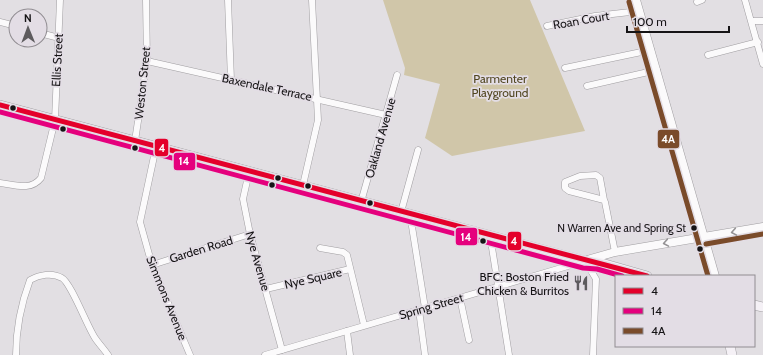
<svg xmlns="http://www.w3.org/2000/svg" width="763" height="355" font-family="Cabin,sans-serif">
  <rect width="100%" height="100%" fill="#e2dfe3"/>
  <path fill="#d0c6a9" d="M383 0H530L585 131 452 156 425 138 440 84 404 75 405 68Z"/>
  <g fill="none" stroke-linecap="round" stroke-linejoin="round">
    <defs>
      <g id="minor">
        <path d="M228 0 231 80"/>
        <path d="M745 0 763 64"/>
        <path d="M697 2 702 0"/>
        <path d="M752 21H763"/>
        <path d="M0 22 16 26"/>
        <path d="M547 26 595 16 639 11"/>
        <path d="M40 33 59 38"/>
        <path d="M708 55 758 42"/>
        <path d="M147 61 386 115"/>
        <path d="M565 68 651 50"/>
        <path d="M587 86 657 70"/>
        <path d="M135 141 147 61 146 0"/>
        <path d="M156 147 140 222 152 265 190 355"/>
        <path d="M249 172 243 199 250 234 282 350"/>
        <path d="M0 183C15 185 31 191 41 178L55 120 60 0"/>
        <path d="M303 185 318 120 312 0"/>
        <path d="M604 200 569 191 565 188V182L580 176 596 175 600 178 604 200 605 202 615 252"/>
        <path d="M361 202 397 75"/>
        <path d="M401 212 418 150"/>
        <path d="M410 214 425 308"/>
        <path d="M490 235 509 355"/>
        <path d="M320 248 343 252 347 255 364 325"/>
        <path d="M152 265 250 234"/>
        <path d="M266 289 350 269"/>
        <path d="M460 298 469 340"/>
        <path d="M419 310 425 355"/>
        <path d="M347 331 350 355"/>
        <path d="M16 355C16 330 21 304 30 280 39 275 52 272 62 278 71 283 87 326 95 338 99 344 104 349 108 355"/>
        <path d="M265 355 585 261 596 279 593 355"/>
      </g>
      <g id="tertiary">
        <path d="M636 0 715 276"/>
        <path d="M587 260 615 252 763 227"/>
      </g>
      <g id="secondary">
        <path d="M0 105 585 261 598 262 647 276"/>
        <path d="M754 305 763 307"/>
        <path d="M730 346 732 355"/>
      </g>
    </defs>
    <use href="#minor" stroke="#a09ea1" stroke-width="7"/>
    <use href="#tertiary" stroke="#a09ea1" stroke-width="9"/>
    <use href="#secondary" stroke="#a09ea1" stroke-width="10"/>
    <use href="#minor" stroke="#fbfafb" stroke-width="6"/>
    <use href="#tertiary" stroke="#fbfafb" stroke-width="8"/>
    <use href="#secondary" stroke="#f5f1f6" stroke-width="9"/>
    <defs>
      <path id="bus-1" d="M0 105 647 276"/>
      <path id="bus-2" d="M0 112 583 268 597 269 622 276"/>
      <g id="bus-3">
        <path d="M629 2 708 276"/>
        <path d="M706 244 763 234"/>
      </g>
    </defs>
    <use href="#bus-1" stroke="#e3dde5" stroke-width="8"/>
    <use href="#bus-2" stroke="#e3dde5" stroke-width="8"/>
    <use href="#bus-3" stroke="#e3dde5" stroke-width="8"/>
    <use href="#bus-1" stroke="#e4002b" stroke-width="5"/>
    <use href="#bus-2" stroke="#e5007d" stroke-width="5"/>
    <use href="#bus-3" stroke="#7a4b2a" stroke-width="5"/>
  </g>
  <defs><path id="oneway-chevron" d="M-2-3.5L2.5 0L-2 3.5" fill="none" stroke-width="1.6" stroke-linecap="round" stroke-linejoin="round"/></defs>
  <g stroke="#949294">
    <use href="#oneway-chevron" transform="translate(734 232) rotate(170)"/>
    <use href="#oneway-chevron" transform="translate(666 243) rotate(170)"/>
  </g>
  <defs>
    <symbol id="restaurant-bare" viewBox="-9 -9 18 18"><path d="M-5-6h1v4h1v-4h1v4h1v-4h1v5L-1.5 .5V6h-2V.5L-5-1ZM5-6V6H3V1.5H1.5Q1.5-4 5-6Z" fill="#5d5b5e" stroke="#e3dde5" stroke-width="2.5" paint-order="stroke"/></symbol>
  </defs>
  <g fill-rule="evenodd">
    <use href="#restaurant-bare" x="570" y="272" width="22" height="22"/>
  </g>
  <g fill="#161416" stroke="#e3dde5" stroke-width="1.5">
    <circle cx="13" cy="108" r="3.5"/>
    <circle cx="63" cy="129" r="3.5"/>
    <circle cx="135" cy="148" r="3.5"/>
    <circle cx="278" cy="178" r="3.5"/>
    <circle cx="272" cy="185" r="3.5"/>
    <circle cx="308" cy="186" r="3.5"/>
    <circle cx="370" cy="203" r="3.5"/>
    <circle cx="694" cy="228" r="3.5"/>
    <circle cx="483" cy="241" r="3.5"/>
    <circle cx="700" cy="249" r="3.5"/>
  </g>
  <g text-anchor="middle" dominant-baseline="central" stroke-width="3.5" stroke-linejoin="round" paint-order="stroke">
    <g font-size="11" fill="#161416" stroke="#e3dde5" text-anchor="end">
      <text x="686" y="228">N Warren Ave and Spring St</text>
    </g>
    <g font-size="12" fill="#161416" stroke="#e3dde5">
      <text transform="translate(581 20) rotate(-10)">Roan Court</text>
      <text transform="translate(57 60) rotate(-87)">Ellis Street</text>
      <text transform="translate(142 83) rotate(-84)">Weston Street</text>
      <text transform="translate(267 87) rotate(12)">Baxendale Terrace</text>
      <text transform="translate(380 138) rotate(-74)">Oakland Avenue</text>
      <text transform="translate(201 249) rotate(-17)">Garden Road</text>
      <text transform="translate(258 261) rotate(74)">Nye Avenue</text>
      <text transform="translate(313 278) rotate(-13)">Nye Square</text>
      <text transform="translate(167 298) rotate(68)">Simmons Avenue</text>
      <text transform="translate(431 306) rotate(-16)">Spring Street</text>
    </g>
    <g font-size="12" fill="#514620" stroke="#e3dde5">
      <text x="500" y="78">Parmenter<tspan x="500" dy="14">Playground</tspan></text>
    </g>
    <g font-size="12" fill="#161416" stroke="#e3dde5" text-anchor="end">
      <text x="569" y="276">BFC: Boston Fried<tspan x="569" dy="14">Chicken &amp; Burritos</tspan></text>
    </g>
  </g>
  <g stroke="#e3dde5" stroke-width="1.5">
    <rect x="657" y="129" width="23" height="20" rx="4" fill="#7a4b2a"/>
    <rect x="154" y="138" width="15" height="19" rx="4" fill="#e4002b"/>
    <rect x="173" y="152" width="23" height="19" rx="4" fill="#e5007d"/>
    <rect x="455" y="227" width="23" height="19" rx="4" fill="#e5007d"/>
    <rect x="507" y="231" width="15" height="20" rx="4" fill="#e4002b"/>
  </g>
  <g font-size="11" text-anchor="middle" font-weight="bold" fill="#fff">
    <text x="668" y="143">4A</text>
    <text x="162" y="152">4</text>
    <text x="184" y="165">14</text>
    <text x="466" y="241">14</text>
    <text x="514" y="245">4</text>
  </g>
  <rect x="615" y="275" width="140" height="72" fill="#e3dde5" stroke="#918d92"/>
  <rect x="623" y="288" width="20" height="6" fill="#e4002b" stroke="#918d92"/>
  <text x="651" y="295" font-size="12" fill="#161416">4</text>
  <rect x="623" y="308" width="20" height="6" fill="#e5007d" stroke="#918d92"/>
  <text x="651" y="315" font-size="12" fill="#161416">14</text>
  <rect x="623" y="328" width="20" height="6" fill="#7a4b2a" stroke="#918d92"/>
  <text x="651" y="335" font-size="12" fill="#161416">4A</text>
  <g transform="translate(28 28) rotate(359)"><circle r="19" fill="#e3dde5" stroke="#918d92"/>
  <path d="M0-3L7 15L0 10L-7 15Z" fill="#5d5b5e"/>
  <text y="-6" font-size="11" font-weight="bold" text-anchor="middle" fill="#161416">N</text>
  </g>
  <path d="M627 26v6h102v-6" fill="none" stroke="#161416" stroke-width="2"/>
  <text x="633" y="26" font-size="12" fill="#161416" stroke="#e3dde5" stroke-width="3" paint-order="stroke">100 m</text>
</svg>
